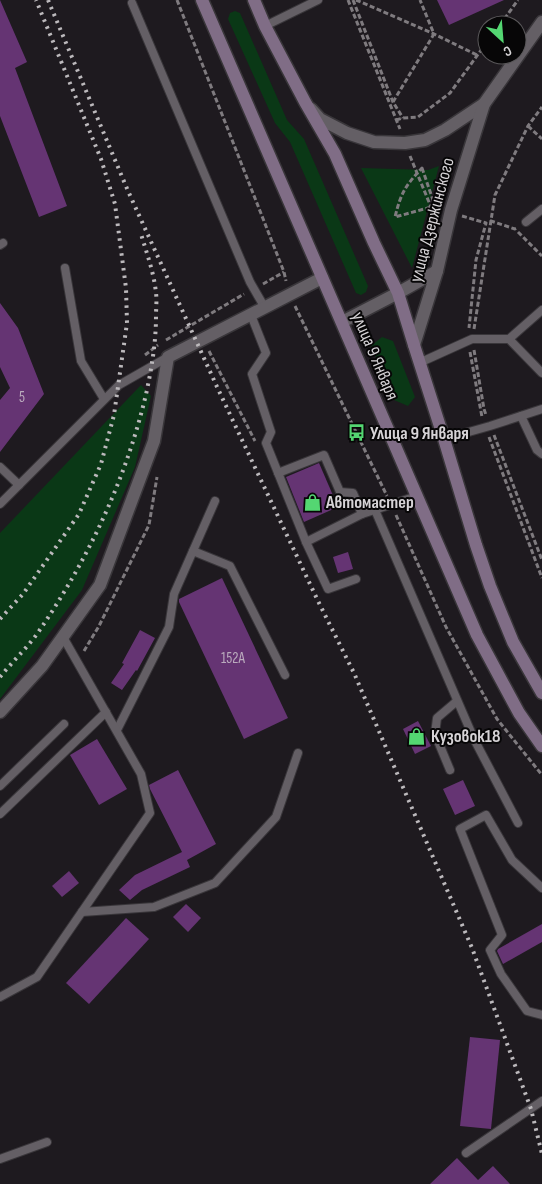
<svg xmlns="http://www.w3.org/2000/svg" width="542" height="1184" font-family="'Sofia Sans Condensed',sans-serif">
  <rect width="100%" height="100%" fill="#1e1a1f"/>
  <g fill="#0a3816">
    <path d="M235 11 240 13 287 120 304 139 368 286 366 292 361 295 356 293 290 142 275 123 228 19 230 13Z"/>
    <path d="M439 166 412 268 361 168 428 170Z"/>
    <path d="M382 337 393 341 415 397 408 406 394 400 371 346Z"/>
    <path d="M141 385 151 396 135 467 82 590 0 699V533Z"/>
  </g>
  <g fill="#653473">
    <path d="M0 0 27 62 15 68 67 206 39 217 0 116Z"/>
    <path d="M437 0H504L449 25Z"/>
    <path d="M0 303 18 328 44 394 0 452V400L10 388 0 367Z"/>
    <path d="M319 463 338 507 304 522 286 477Z"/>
    <path d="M348 552 353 569 338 573 333 557Z"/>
    <path d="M222 578 288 718 244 739 179 602V599Z"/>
    <path d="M140 630 155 638 137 671 136 670 122 690 111 683 124 664 122 663Z"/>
    <path d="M418 721 431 746 415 754 403 729Z"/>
    <path d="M97 739 127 789 99 805 70 755Z"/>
    <path d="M178 770 216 844 187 860 190 867 142 890 130 900 119 890 135 875 182 852 150 789 149 785Z"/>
    <path d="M463 780 475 806 455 815 443 789Z"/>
    <path d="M69 871 79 883 62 897 52 886Z"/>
    <path d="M186 904 201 918 188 932 173 917Z"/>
    <path d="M126 918 149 939 89 1004 66 983Z"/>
    <path d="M542 924V942L503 964 497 951 498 949Z"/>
    <path d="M470 1037 500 1040 491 1129 460 1126Z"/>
    <path d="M457 1158 478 1180 493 1166 510 1184H430Z"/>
  </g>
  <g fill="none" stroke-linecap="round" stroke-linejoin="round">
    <defs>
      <g id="service">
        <path d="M132 3 250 282 265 308"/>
        <path d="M265 26 318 0"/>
        <path d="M526 222 542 209"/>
        <path d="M0 245 3 243"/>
        <path d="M65 268 81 361 104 399"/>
        <path d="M251 315 266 353 252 374 271 432 266 443 306 542 328 589 356 579"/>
        <path d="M509 339 542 373"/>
        <path d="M419 363 472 339H509L542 310"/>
        <path d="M521 416 537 450 542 454"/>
        <path d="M444 439 490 426 542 409"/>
        <path d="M0 467 19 485"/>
        <path d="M278 473 324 455 340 492 353 493 362 514 417 496"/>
        <path d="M0 504 119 385 168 357"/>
        <path d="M375 510 474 739 518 823"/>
        <path d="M306 542 362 514"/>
        <path d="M193 551 230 566 285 675"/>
        <path d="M117 730 169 627 174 594 215 501"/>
        <path d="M450 770 435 734 437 718 457 701"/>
        <path d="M0 786 64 724"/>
        <path d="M0 814 106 712"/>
        <path d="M542 888 512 860 486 815 460 829 502 935 490 950 501 974 527 1011 542 1015"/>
        <path d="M82 912 154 907 215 883 276 817 298 753"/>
        <path d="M0 997 37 977 150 813 141 774 63 637"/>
        <path d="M466 1153 542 1101"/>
        <path d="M0 1159 47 1142"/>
      </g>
      <path id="minor" d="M0 712 42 666 100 585 154 441 168 357 322 278"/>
      <g id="tertiary">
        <path d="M311 109 320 119 347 133 374 142 405 143 425 140 445 130 484 104"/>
        <path d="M342 322 398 293 437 271"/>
        <path d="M414 345 437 271 451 210 484 104 542 22"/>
      </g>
      <g id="secondary">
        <path d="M202 0 477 635 519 713 542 746"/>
        <path d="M254 0 265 26 305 102 335 154 374 243 398 293 414 345 444 439 476 545 490 586 513 642 542 693"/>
      </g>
    </defs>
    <use href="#service" stroke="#39363a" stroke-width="10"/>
    <use href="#minor" stroke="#39363a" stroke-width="15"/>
    <use href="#tertiary" stroke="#39363a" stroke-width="15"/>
    <use href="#secondary" stroke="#39363a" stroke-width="15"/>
    <g stroke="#7f7b7f" stroke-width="3" stroke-dasharray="5 2.5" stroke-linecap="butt">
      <path d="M177 0 284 272 286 281"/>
      <path d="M348 0 400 129"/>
      <path d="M353 0 393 102 403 118"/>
      <path d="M356 0 434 34 477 55"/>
      <path d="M500 25 518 0"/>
      <path d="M393 102 434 34 420 0"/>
      <path d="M396 120 403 118 418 117 450 93 487 42"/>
      <path d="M528 126 542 139"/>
      <path d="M410 156 431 207 437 209"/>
      <path d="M422 168 435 206 395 217C401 193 405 186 422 168Z"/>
      <path d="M462 216 486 223 476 260 469 328"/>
      <path d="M490 221H491L515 229 517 228"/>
      <path d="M518 232 542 256"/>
      <path d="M263 284 284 272"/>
      <path d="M295 306 387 496"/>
      <path d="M474 329 495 195 528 126 542 107"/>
      <path d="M166 340 244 294"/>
      <path d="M474 350 484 409 486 415"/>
      <path d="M209 351 255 441"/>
      <path d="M470 352 482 417"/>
      <path d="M145 355 158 345"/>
      <path d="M494 435 542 560"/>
      <path d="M489 437 542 578"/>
      <path d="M396 515 446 627 497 719 542 775"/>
      <path d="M84 651 99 626 149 525 157 477"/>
    </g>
    <use href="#service" stroke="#645f65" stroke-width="8"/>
    <use href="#minor" stroke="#645f65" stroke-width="12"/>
    <use href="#tertiary" stroke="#645f65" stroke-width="12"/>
    <use href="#secondary" stroke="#806d86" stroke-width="12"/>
    <g stroke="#bcb9bc" stroke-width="4" stroke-dasharray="2.5 5" stroke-linecap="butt">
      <path d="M48 0 128 191 218 389 318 601 354 673 472 948 531 1109 542 1154"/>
      <path d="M0 619 23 594 79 514 101 464 114 415 127 323 126 288 115 204 101 159 36 0"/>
      <path d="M0 677C12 662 26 649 37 634 88 560 127 478 147 390 152 365 156 342 156 316 156 308 157 300 156 293 154 273 147 254 141 234"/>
    </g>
  </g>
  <defs>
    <symbol id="bus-bare" viewBox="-9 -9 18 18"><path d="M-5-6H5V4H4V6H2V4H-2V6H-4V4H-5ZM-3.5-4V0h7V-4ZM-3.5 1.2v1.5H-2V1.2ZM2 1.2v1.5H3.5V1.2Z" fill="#54d672" stroke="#070607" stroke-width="2.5" paint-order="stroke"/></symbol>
    <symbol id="shop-bare" viewBox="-9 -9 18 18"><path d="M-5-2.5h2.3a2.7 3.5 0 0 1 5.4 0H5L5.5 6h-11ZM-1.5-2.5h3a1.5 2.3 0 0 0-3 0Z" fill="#54d672" stroke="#070607" stroke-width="2.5" paint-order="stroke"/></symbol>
  </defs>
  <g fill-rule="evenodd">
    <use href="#bus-bare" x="344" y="420" width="25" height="25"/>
    <use href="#shop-bare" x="300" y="490" width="25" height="25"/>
    <use href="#shop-bare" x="404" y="724" width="25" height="25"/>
  </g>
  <g text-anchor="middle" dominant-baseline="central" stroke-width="4" stroke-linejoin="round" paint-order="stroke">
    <g font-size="15" fill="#baabbd">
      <text x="22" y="397">5</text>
      <text x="233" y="658">152А</text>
    </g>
    <g font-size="18" fill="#d6d3d6" stroke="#070607">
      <text transform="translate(432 220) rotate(-75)">улица Дзержинского</text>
      <text transform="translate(375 356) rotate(67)">улица 9 Января</text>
    </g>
    <g font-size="18" font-weight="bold" fill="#d6d3d6" stroke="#070607" text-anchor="start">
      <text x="370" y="433">Улица 9 Января</text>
      <text x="326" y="502">Автомастер</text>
      <text x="431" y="736">Кузовок18</text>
    </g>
  </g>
  <g transform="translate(502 40) rotate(154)"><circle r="24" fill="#070607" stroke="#5a585a"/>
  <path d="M0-4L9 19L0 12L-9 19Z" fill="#54d672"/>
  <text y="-8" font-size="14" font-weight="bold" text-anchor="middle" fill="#d6d3d6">С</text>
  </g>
</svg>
